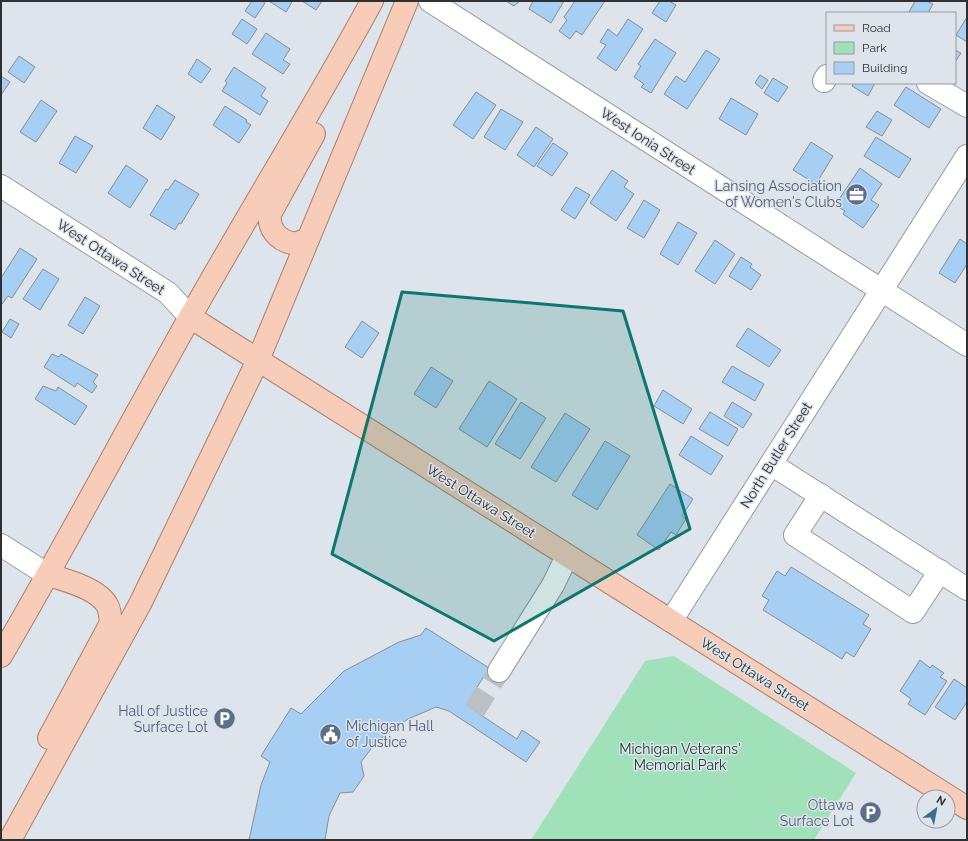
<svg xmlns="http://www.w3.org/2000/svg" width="968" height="841" font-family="Raleway,sans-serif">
  <rect width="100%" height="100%" fill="#dee4eb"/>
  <path fill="#a0e1ba" d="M674 656 856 773 814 840H531L645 661Z"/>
  <g fill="#a7cef3" stroke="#888e94">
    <path d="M252 1H262L265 3 255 18 245 11Z"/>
    <path d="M269 1H290L292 2 286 12Z"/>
    <path d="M302 1H322L316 10Z"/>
    <path d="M506 1H520L514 6Z"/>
    <path d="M533 1H564L551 23 529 9Z"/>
    <path d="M575 1H605L582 35 576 31 570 39 559 31 567 20 564 17Z"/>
    <path d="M660 1H669L676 5 666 22 652 13Z"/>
    <path d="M915 1H927L933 4 928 13H912L909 12Z"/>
    <path d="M967 17V42L956 35Z"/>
    <path d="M242 19 257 29 247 44 232 34Z"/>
    <path d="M628 19 643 29 616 71 597 58 606 45 600 42 608 29 617 36Z"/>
    <path d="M266 33 290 49 283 60 290 64 283 74 252 54Z"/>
    <path d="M655 39 676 53 651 93 641 87 644 84 634 77 641 66 638 64Z"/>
    <path d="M706 50 720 59 687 109 664 94 676 76 685 82Z"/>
    <path d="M955 50 961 53 955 62Z"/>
    <path d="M19 56 35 67 24 83 8 72Z"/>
    <path d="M197 59 211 69 201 83 188 74Z"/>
    <path d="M234 67 266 88 261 96 268 101 260 115 222 91 227 83 225 81Z"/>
    <path d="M760 75 768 80 762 89 755 83Z"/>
    <path d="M1 76 10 82 1 95Z"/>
    <path d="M773 78 788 87 778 102 764 93Z"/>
    <path d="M854 83H875L868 96 852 86Z"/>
    <path d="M906 87 941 109 929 128 894 105Z"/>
    <path d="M476 92 496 105 473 139 453 125Z"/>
    <path d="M731 98 758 114 746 135 719 119Z"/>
    <path d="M41 100 57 111 36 142 20 132Z"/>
    <path d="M157 105 175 117 161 140 143 128Z"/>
    <path d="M225 106 247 120 246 122 251 125 239 143 213 125Z"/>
    <path d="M501 109 523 122 505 150 484 137Z"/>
    <path d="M877 111 892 120 882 136 866 127Z"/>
    <path d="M536 127 553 139 534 167 517 155Z"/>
    <path d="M75 136 93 146 76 173 59 163Z"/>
    <path d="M876 137 911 159 899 178 864 156Z"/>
    <path d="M811 142 833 156 816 184 793 170Z"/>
    <path d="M553 143 568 153 552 176 537 166Z"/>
    <path d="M126 165 148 180 130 208 108 193Z"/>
    <path d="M860 168 882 184 871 200 879 205 863 228 843 214 845 211 835 205Z"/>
    <path d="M612 170 628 181 624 187 634 194 616 221 590 203Z"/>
    <path d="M175 180 199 194 181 224 179 223 175 230 150 215 166 189 168 190Z"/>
    <path d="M576 187 590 195 575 219 561 210Z"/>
    <path d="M644 200 660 210 644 238 627 228Z"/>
    <path d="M678 222 697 233 678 265 660 254Z"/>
    <path d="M960 239 967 244V264L955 283 939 273Z"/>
    <path d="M715 240 735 254 715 284 695 271Z"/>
    <path d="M20 248 37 259 12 298 8 296 2 304 1 303V278Z"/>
    <path d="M741 257 752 264 750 267 761 275 751 290 729 276Z"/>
    <path d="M43 269 59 279 40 310 23 299Z"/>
    <path d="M85 297 100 306 83 334 68 325Z"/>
    <path d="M10 319 19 324 11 338 2 332Z"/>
    <path d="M362 321 379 333 362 358 345 347Z"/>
    <path d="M748 328 781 350 769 367 736 346Z"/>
    <path d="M52 354 59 357 61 354 98 375 93 382 97 386 92 393 77 383 75 387 44 367Z"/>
    <path d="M732 366 764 384 755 401 722 382Z"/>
    <path d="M431 367 453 381 436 408 414 394Z"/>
    <path d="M489 381 517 399 487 447 459 429Z"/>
    <path d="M43 386 56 391 58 387 87 406 75 425 35 399Z"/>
    <path d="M663 390 692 409 683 424 654 406Z"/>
    <path d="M521 402 546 418 520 459 495 444Z"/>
    <path d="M732 402 752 414 743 428 724 416Z"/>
    <path d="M710 412 738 429 728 446 699 429Z"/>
    <path d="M565 413 590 429 556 482 531 467Z"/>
    <path d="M691 436 723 456 711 475 679 455Z"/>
    <path d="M605 441 630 456 597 510 572 495Z"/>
    <path d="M670 484 693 499 682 516 686 519 676 535 671 532 659 550 637 535Z"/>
    <path d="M791 567 869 615 863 624 871 629 854 657 846 652 842 659 763 610 769 600 762 596 777 571 785 576Z"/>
    <path d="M426 628 489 668 466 705 517 739 522 730 540 742 526 762 449 711 436 707 408 719 377 741 361 762 364 776 353 792 340 793 329 816 325 840H249L261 785 270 762 261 756 291 708 301 714 344 671 399 642 421 635Z"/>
    <path d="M920 660 930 668 932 665 944 673 940 677 947 681 925 715 908 704 911 699 900 691Z"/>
    <path d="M954 679 967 688V702L955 720 935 707Z"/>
  </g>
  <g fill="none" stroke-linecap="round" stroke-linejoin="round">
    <path stroke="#bbc0c6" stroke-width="22" stroke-dasharray="22 11" stroke-linecap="butt" d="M474 711 499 671"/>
    <defs>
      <g id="minor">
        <path d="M430 1 967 345"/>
        <path d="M824 81 827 76"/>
        <path d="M928 83 967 106"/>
        <path d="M1 186 168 293 190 317"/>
        <path d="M771 464 967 589"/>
        <path d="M821 495 795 535 913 612 940 571"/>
        <path d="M1 545 48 575"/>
        <path d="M671 621 967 156"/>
        <path d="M499 671 553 585 567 556"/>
      </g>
      <g id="major">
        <path d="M308 239C303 241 297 244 292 243 277 240 268 228 270 214L314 134"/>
        <path d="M190 317 967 808"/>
        <path d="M48 575C66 580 100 589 108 607 110 611 110 618 111 623L49 738"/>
        <path d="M1 656C66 545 126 431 189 319 249 212 314 108 372 1"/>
        <path d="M10 840 140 604 258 360 407 1"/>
      </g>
    </defs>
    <use href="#minor" stroke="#959ba1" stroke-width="24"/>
    <use href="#major" stroke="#ad7f6b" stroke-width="24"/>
    <use href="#minor" stroke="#fff" stroke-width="22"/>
    <use href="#major" stroke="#f7ccb8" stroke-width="22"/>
  </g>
  <path fill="#0f766e" fill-opacity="0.2" stroke="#0f766e" stroke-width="3" stroke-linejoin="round" d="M402 292 623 311 690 529 494 641 332 554Z"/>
  <defs>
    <symbol id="office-disc" viewBox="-11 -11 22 22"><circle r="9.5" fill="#5c6f8a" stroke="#dee4eb"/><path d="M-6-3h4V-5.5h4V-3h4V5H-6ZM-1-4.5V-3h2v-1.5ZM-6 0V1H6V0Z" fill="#fff"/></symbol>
    <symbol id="parking-disc" viewBox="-11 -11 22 22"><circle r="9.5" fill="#5c6f8a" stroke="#dee4eb"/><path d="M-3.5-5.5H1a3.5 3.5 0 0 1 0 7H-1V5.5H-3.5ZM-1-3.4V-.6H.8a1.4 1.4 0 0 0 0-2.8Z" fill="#fff"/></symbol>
    <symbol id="civic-disc" viewBox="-11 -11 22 22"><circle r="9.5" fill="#5c6f8a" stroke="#dee4eb"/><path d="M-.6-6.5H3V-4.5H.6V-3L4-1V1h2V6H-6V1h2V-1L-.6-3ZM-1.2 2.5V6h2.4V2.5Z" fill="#fff"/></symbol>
  </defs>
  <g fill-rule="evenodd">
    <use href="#office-disc" x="844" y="182" width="25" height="25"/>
    <use href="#parking-disc" x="212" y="706" width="25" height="25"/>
    <use href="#civic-disc" x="318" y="722" width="25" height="25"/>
    <use href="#parking-disc" x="858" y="800" width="25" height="25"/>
  </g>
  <g text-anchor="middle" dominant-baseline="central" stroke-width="3" stroke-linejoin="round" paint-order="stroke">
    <g font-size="14" fill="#2e3033" stroke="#dee4eb">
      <text transform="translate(648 141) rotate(33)">West Ionia Street</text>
      <text transform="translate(111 257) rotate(33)">West Ottawa Street</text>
      <text transform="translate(776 455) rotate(-58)">North Butler Street</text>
      <text transform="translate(481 501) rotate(32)">West Ottawa Street</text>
      <text transform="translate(755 674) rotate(32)">West Ottawa Street</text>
    </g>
    <g font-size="14" fill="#4e5e75" stroke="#dee4eb" text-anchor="end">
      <text x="842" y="186">Lansing Association<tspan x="842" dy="16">of Women's Clubs</tspan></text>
      <text x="208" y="711">Hall of Justice<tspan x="208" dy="16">Surface Lot</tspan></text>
      <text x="346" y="726" text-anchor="start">Michigan Hall<tspan x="346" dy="16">of Justice</tspan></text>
      <text x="854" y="805">Ottawa<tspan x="854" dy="16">Surface Lot</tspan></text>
    </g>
    <g font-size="14" fill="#1b412d" stroke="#dee4eb">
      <text x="680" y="749">Michigan Veterans'<tspan x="680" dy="16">Memorial Park</tspan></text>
    </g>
  </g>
  <rect width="968" height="841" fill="none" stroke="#2e3033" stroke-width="4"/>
  <rect x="826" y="12" width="130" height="72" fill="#dee4eb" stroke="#989ca1"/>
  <rect x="834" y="25" width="20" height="6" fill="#f7ccb8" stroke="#989ca1"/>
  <text x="862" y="32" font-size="12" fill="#2e3033">Road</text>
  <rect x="834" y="42" width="20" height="12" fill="#a0e1ba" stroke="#989ca1"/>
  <text x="862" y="52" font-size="12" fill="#2e3033">Park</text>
  <rect x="834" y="62" width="20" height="12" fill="#a7cef3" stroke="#989ca1"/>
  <text x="862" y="72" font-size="12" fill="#2e3033">Building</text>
  <g transform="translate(936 809) rotate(32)"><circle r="19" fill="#dee4eb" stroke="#989ca1"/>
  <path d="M0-3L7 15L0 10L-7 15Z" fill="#36738a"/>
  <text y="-6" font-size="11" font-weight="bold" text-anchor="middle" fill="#2e3033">N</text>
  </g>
</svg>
